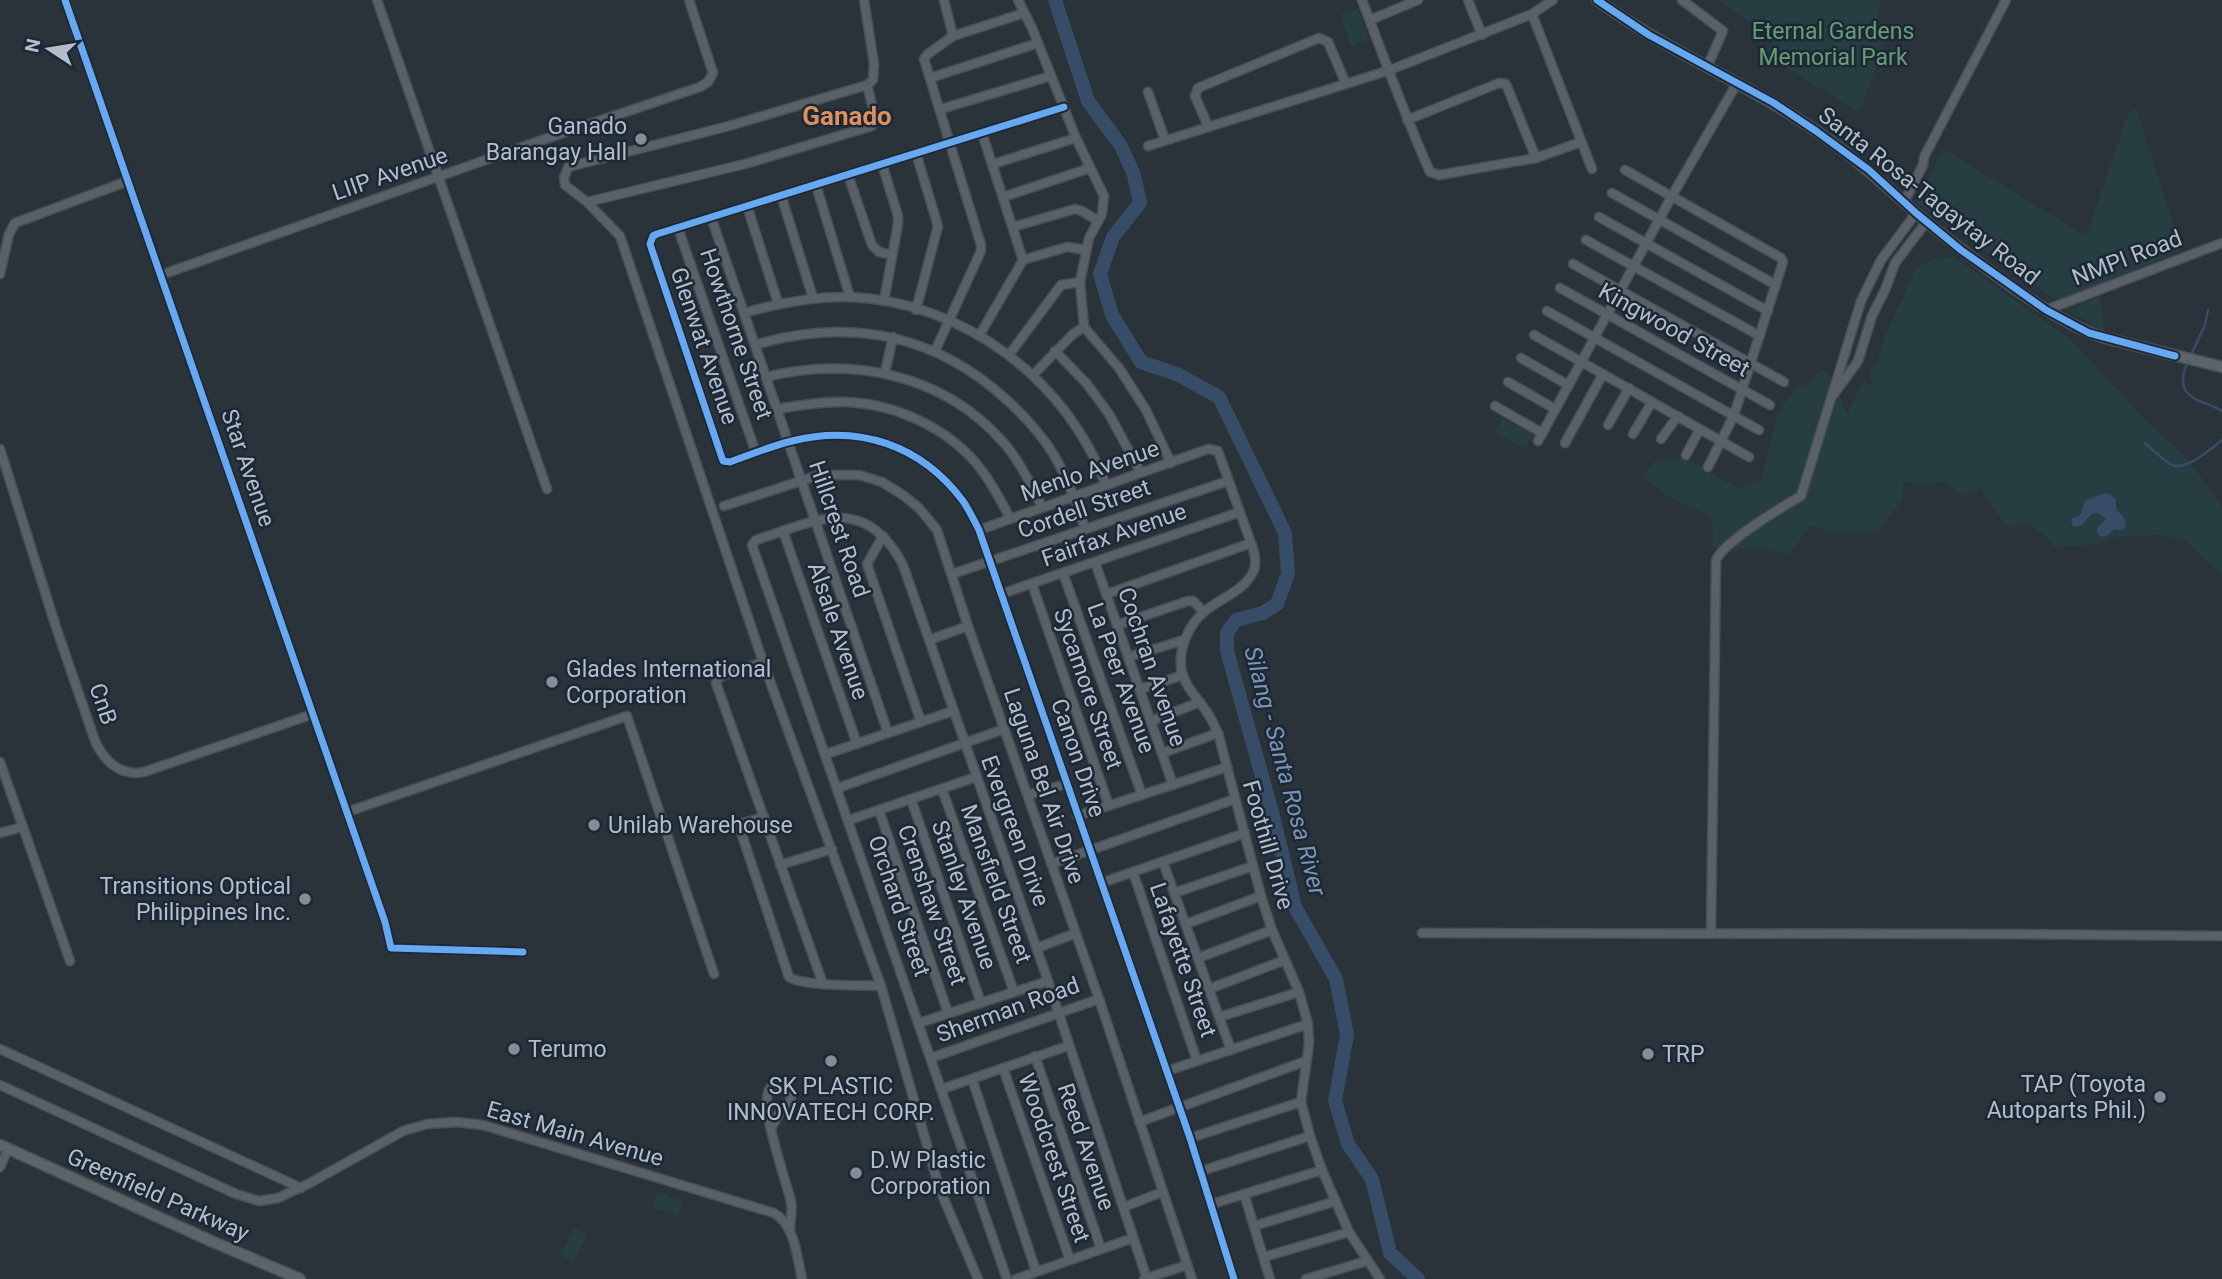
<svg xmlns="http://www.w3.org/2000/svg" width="2222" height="1279" font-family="Roboto,sans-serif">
  <rect width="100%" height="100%" fill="#2a323a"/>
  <g fill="#263d41">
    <path d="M1718 0H1882L1875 30 1888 37 1859 113 1765 54 1773 39Z"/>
    <path d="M1358 9 1369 40 1351 46 1340 15Z"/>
    <path d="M2136 107 2182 251 2058 301 2012 271 1915 202 1944 149 2086 236 2129 111Z"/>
    <path d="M1953 256 2071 340 2144 418 2188 459 2222 507V576L2185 540 2159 535 2111 538 2096 545 2054 547 2044 535 2026 524 2008 528 1980 489 1962 495 1943 482 1928 484 1903 482V499L1878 531 1831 532 1810 526 1790 554 1755 548 1729 551 1712 547C1717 503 1699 514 1671 498 1661 493 1652 483 1643 477L1654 462 1684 457 1738 488 1762 479 1777 414 1795 388 1809 384 1815 374 1824 370 1835 382 1847 415 1862 382 1872 384 1869 370 1878 360 1884 338 1916 268 1935 259Z"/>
    <path d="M2100 295 2104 331 2069 311Z"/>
    <path d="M1502 418 1533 434 1525 449 1494 432Z"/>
    <path d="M657 1192 684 1201 678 1216 652 1208Z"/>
    <path d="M574 1228 587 1235 574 1262 560 1255Z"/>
  </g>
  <path fill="#364c67" d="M2104 493 2110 494 2116 499V509L2126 520 2125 528 2121 530 2115 529 2107 536 2101 537 2097 533V528L2106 519C2093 506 2091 516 2083 524L2074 527 2071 523 2072 518 2079 516 2081 513 2085 501Z"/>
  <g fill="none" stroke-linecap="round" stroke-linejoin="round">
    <g stroke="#364c67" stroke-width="2.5">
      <path d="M2191 355 2205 325 2208 310"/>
      <path d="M2188 361C2171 399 2199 398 2222 411"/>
      <path d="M2144 443C2153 449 2162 460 2172 465 2186 471 2211 449 2222 440"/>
    </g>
    <path stroke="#364c67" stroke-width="14" d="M1055 0 1088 101 1121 146 1134 175 1140 203 1113 237 1100 274 1112 315 1141 362 1177 374 1219 397 1285 533 1288 574 1277 604 1263 613 1236 620 1227 633V651L1272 812 1295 907 1336 979 1347 1035 1335 1101 1348 1144 1372 1179 1390 1253 1418 1279"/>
    <defs>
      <g id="minor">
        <path d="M65 0 385 922 391 948 523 952"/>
        <path d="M377 0 547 489"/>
        <path d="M1018 0 1032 28 1076 138 1104 196 1102 214 1089 238 1080 282 1084 327 1119 368 1146 410 1171 463"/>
        <path d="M1362 0C1384 58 1405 116 1430 172L1439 175 1536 158 1581 142"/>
        <path d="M1468 0 1482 35"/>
        <path d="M1682 0 1723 31 1707 67"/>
        <path d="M1532 14 1592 169"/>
        <path d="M1370 20 1418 0"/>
        <path d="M953 36 1024 13"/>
        <path d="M930 78 1038 43"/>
        <path d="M867 85 729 126 568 167 564 178 565 185 587 202 620 236 763 662 881 986 940 1190 978 1279"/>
        <path d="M1148 92 1165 140"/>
        <path d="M1064 107 657 234 653 236 650 244 723 461 730 462C750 455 771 446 792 441 859 424 921 445 963 501 969 510 974 520 979 530L1190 1138 1234 1279"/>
        <path d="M941 109 1051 76"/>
        <path d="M1407 120 1499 83 1506 84 1536 158"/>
        <path d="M1208 126 1195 96 1198 88 1319 38 1328 42 1346 84"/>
        <path d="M1148 146 1390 70 1532 14 1553 0"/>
        <path d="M916 153 938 226 916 310"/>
        <path d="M882 164 898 216V224L884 301"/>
        <path d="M993 164 1076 138"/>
        <path d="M1625 170 1781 258 1783 262 1734 415 1708 467"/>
        <path d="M848 175 872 245 879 252 892 255"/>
        <path d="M816 185 850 297"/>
        <path d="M1612 193 1776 285"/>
        <path d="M781 195 813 298"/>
        <path d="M1003 197 1090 168"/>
        <path d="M587 202 745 164 872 126 875 116 867 85 873 80 874 64 864 0"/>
        <path d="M1904 202 1923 165 1924 157 2006 0"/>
        <path d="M747 206 778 303"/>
        <path d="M711 217 888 733"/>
        <path d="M1599 217 1768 311"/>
        <path d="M1013 227 1075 209 1082 211 1098 221"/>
        <path d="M678 228 756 453"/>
        <path d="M1586 240 1760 336"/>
        <path d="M1023 260 1067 247 1086 250"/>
        <path d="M1573 264 1784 382"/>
        <path d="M0 274 9 234 15 223 128 181"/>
        <path d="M161 275 539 141 700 87 708 82 713 73 689 0"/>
        <path d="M1560 288 1770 405"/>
        <path d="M2046 310 2222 243"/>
        <path d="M1547 311 1759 430"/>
        <path d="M744 313C779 303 813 296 849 297 963 301 1067 380 1106 485"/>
        <path d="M1534 335 1749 457"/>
        <path d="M979 336 1023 260 982 133"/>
        <path d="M755 345C840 319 923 331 993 388 1016 407 1038 429 1054 455 1067 478 1077 503 1085 529"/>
        <path d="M935 351 981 251V245L924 59 928 54 953 36 944 0"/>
        <path d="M1055 351 1087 384 1109 414 1141 473"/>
        <path d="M1009 355 1061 285 1080 282"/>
        <path d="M1521 358 1568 385"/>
        <path d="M885 372 893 337"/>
        <path d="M1033 375 1073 334 1084 327"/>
        <path d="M766 377C852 356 943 374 1003 442 1020 461 1031 485 1042 507"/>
        <path d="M1508 382 1555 409"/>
        <path d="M1834 394 1858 361 1872 316 1885 290 1895 263 1927 221"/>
        <path d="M1495 406 1542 433"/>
        <path d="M777 409C800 405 824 401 847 402 895 404 945 427 976 463 990 480 1000 499 1010 518"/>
        <path d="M1608 425 1629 388"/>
        <path d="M1633 434 1652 402"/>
        <path d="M1661 439 1678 416"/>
        <path d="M1538 441 1672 196 1737 83"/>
        <path d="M1565 443 1603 374"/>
        <path d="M0 449 56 627 95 741C104 761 121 777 144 772L313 714"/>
        <path d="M1686 455 1700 429"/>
        <path d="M724 506 819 475H859L882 482 903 495 919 508 937 530 968 626 1099 999 1192 1279"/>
        <path d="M979 530 1208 449 1218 451 1251 543C1254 552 1257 560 1254 570 1246 590 1221 598 1205 611 1188 625 1177 651 1182 673 1187 691 1203 703 1211 719 1214 723 1215 729 1218 733L1261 896 1272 930 1299 992 1308 1024 1309 1043 1301 1102 1310 1136 1322 1170 1349 1232 1380 1279"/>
        <path d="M783 531 857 744"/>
        <path d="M883 536 867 564 921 722"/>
        <path d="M1095 562 1173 785"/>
        <path d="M1063 573 1142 795"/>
        <path d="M952 574 1228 481"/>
        <path d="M1032 584 1109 806"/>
        <path d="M1001 594 1240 512"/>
        <path d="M1107 594 1251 543"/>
        <path d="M1117 625 1188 601H1193L1204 612"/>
        <path d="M929 640 968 626"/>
        <path d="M1128 657 1184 640"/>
        <path d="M763 662 719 677 716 683 823 984"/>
        <path d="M1140 689 1183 675"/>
        <path d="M1151 721 1200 702"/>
        <path d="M1162 753 1218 733"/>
        <path d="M826 754 953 711"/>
        <path d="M0 762 70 961"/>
        <path d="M838 788 1004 729"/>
        <path d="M942 789 1014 992"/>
        <path d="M1028 795 1066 784"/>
        <path d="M911 799 981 1003"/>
        <path d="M879 810 948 1013"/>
        <path d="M347 812 627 716 714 974"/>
        <path d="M1077 816 1227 767"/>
        <path d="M764 817 743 823 740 829 789 977C806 987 860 985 881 986"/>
        <path d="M849 820 976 777"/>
        <path d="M0 833 23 827"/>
        <path d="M1163 862 1231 1050"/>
        <path d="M1051 864 1235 799"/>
        <path d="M780 865 832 849"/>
        <path d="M1133 872 1197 1061"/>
        <path d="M1101 883 1245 833"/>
        <path d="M1174 893 1253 866"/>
        <path d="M1186 924 1261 896"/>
        <path d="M1422 933 1992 934 2222 936"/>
        <path d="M1711 934 1716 560C1725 541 1782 507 1801 496L1861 301 1881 260 1916 213"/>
        <path d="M1037 948 1076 933"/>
        <path d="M1198 958 1272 930"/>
        <path d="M1209 989 1285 960"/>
        <path d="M1219 1017 1299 992"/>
        <path d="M919 1023 1048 981"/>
        <path d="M0 1049 301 1188"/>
        <path d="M1035 1056 1101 1249"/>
        <path d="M931 1058 1099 999"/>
        <path d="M1003 1068 1070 1260"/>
        <path d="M1167 1071 1308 1024"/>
        <path d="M972 1079 1036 1271"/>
        <path d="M0 1085 236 1194 259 1201 278 1198 310 1183 403 1131 427 1124 456 1122 483 1125 774 1213C795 1225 797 1257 802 1279"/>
        <path d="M942 1089 1068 1046"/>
        <path d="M1139 1122 1306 1061"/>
        <path d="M771 1128 779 1114 790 1105 791 1093 782 1085 770 1088C758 1105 786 1179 791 1202 793 1210 790 1221 790 1230"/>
        <path d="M1190 1138 1301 1102"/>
        <path d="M0 1167 8 1149"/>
        <path d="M1201 1171 1310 1136"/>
        <path d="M1244 1194 1270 1279"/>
        <path d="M1212 1204 1322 1170"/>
        <path d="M1124 1207 1162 1192"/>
        <path d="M1254 1226 1336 1201"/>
        <path d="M1264 1257 1349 1232"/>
        <path d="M1007 1279 752 545 756 540C816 521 865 492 903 565L1048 981 1147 1279"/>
        <path d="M1016 1279 1133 1238"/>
        <path d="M1144 1279 1187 1265"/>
        <path d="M1306 1279 1367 1261"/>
      </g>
      <g id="major">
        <path d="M1597 0C1670 53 1756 87 1829 140 1860 162 1887 187 1915 212 1946 239 1979 263 2012 287 2041 307 2071 327 2105 338L2222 367"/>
        <path d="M0 1145 211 1241 300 1279"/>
      </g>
    </defs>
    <use href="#minor" stroke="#484e54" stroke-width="11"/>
    <use href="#major" stroke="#484e56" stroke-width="13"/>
    <use href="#minor" stroke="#5a6067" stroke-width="8"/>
    <use href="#major" stroke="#5c6369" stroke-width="10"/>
    <defs>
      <g id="cycleway">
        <path d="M65 0 385 922 391 948 523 952"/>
        <path d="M1597 0 1649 35 1774 103 1816 131 1869 170 1916 213 1961 250 2046 310 2089 333 2175 356"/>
        <path d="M1064 107 657 234 653 236 650 244 723 461 730 462C750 455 771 446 792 441 859 424 921 445 963 501 969 510 974 520 979 530L1190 1138 1234 1279"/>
      </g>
    </defs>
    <use href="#cycleway" stroke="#1c2835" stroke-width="11"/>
    <use href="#cycleway" stroke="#66a8f1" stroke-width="7"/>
  </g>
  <g fill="#848d98" stroke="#1c2835" stroke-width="2.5">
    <circle cx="641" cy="139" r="7"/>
    <circle cx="552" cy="682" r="7"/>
    <circle cx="594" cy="825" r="7"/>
    <circle cx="305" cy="899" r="7"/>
    <circle cx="514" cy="1049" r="7"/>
    <circle cx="1648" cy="1054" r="7"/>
    <circle cx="831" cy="1061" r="7"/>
    <circle cx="2160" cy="1097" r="7"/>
    <circle cx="856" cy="1173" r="7"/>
  </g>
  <g text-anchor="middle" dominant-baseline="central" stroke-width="5" stroke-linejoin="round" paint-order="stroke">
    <g font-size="23" fill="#699d74" stroke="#1c2835">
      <text x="1833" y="31">Eternal Gardens<tspan x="1833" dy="26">Memorial Park</tspan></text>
    </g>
    <g font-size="23" fill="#b4becb" stroke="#1c2835" text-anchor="start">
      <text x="627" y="126" text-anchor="end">Ganado<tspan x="627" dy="26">Barangay Hall</tspan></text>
      <text x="566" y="669">Glades International<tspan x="566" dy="26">Corporation</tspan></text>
      <text x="608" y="825">Unilab Warehouse</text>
      <text x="291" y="886" text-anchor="end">Transitions Optical<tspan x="291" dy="26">Philippines Inc.</tspan></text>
      <text x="528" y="1049">Terumo</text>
      <text x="1662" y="1054">TRP</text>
      <text x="2146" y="1084" text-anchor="end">TAP (Toyota<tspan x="2146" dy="26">Autoparts Phil.)</tspan></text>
      <text x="831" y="1086" text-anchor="middle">SK PLASTIC<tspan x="831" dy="26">INNOVATECH CORP.</tspan></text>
      <text x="870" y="1160">D.W Plastic<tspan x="870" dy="26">Corporation</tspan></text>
    </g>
    <g font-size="23" fill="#b4becb" stroke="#1c2835">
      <text transform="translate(390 174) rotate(-19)">LIIP Avenue</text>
      <text transform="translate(1929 196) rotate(38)">Santa Rosa-Tagaytay Road</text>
      <text transform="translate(2127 258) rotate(-21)">NMPI Road</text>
      <text transform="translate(1674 330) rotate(29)">Kingwood Street</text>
      <text transform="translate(736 334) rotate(71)">Howthorne Street</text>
      <text transform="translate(704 346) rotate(71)">Glenwat Avenue</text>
      <text transform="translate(248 468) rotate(71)">Star Avenue</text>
      <text transform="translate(1090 471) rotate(-19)">Menlo Avenue</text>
      <text transform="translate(1084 509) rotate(-19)">Cordell Street</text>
      <text transform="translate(839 529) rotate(71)">Hillcrest Road</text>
      <text transform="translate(1114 535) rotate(-19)">Fairfax Avenue</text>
      <text transform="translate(838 631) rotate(71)">Alsale Avenue</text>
      <text transform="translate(1152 667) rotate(71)">Cochran Avenue</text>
      <text transform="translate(1121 678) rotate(70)">La Peer Avenue</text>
      <text transform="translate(1088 689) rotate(71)">Sycamore Street</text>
      <text transform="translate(103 704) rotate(71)">CnB</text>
      <text transform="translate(1078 758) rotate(71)">Canon Drive</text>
      <text transform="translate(1044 786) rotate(71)">Laguna Bel Air Drive</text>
      <text transform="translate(1015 831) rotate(70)">Evergreen Drive</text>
      <text transform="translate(1268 845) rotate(74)">Foothill Drive</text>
      <text transform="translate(996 884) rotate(70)">Mansfield Street</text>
      <text transform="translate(964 895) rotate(71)">Stanley Avenue</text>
      <text transform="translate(932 905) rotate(71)">Crenshaw Street</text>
      <text transform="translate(899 906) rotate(71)">Orchard Street</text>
      <text transform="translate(1183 960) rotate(71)">Lafayette Street</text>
      <text transform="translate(1008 1010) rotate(-20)">Sherman Road</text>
      <text transform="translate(575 1134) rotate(16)">East Main Avenue</text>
      <text transform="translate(1086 1147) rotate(71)">Reed Avenue</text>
      <text transform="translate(1054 1158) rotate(71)">Woodcrest Street</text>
      <text transform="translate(158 1195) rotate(24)">Greenfield Parkway</text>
    </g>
    <g font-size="24" font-style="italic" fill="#7a95b4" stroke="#1c2835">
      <text transform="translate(1285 771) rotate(75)">Silang - Santa Rosa River</text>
    </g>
    <g font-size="26" font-weight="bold" fill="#dc905e" stroke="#1c2835">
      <text x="847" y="116">Ganado</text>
    </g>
  </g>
  <g transform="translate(49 49) rotate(282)" stroke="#1c2835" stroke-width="5" paint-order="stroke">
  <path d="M0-5L12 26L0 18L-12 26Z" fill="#b4becb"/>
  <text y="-10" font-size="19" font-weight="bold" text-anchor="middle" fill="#b4becb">N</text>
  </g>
</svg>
